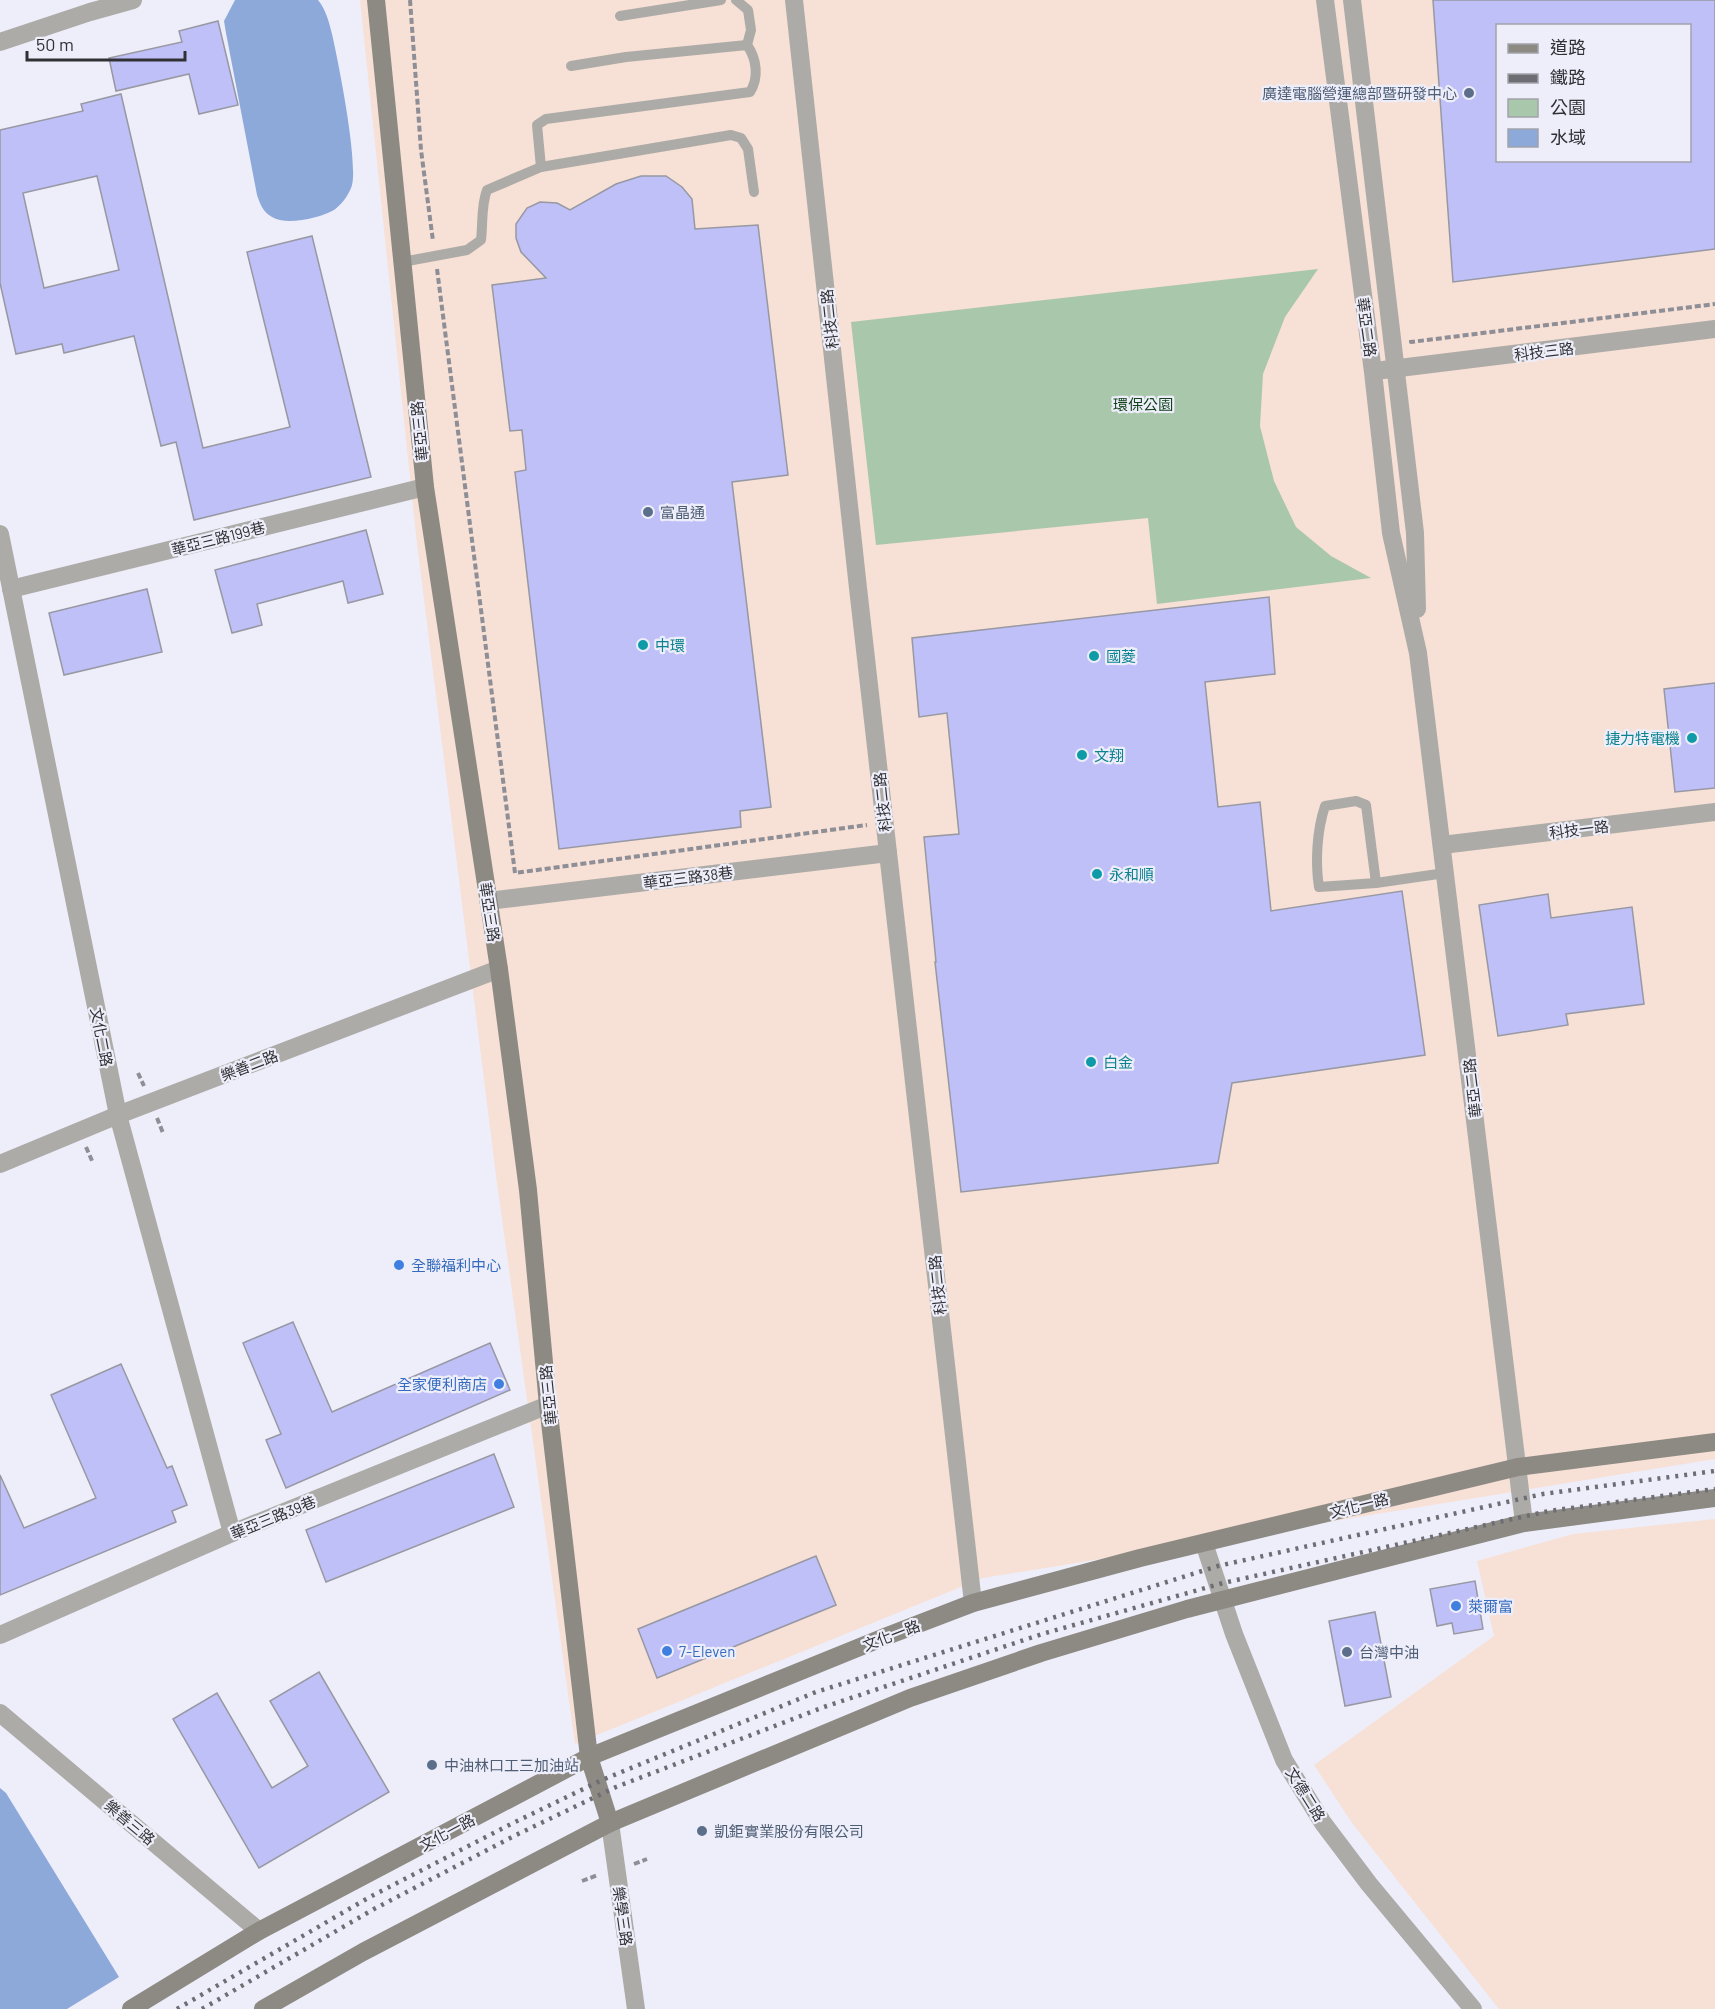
<svg xmlns="http://www.w3.org/2000/svg" width="1715" height="2009" font-family="Barlow,'Noto Sans TC',sans-serif">
  <rect width="100%" height="100%" fill="#eeeefa"/>
  <g fill="#f7e0d5" fill-rule="evenodd">
    <path d="M360 0H1715V1459L983 1578 575 1744 497 1183 416 535ZM1498 26H1690V160H1498Z"/>
    <path d="M1715 1519V2009H1499L1352 1823 1314 1765 1494 1636 1477 1561 1573 1534Z"/>
  </g>
  <path fill="#a9c7aa" d="M1318 269 1285 317 1263 374 1260 426 1274 481 1296 527 1331 556 1371 578 1157 604 1148 518 876 545 851 322Z"/>
  <g fill="#8da9da">
    <path d="M235 0H318C326 10 329 22 332 34 338 60 360 169 351 188 348 196 341 205 334 210 320 218 286 226 272 217 263 212 260 204 257 195L226 33 224 21Z"/>
    <path d="M0 1788 6 1793 119 1977 67 2009H0Z"/>
  </g>
  <g fill="#bfc0f8" stroke="#9798a2" stroke-width="1.5" fill-rule="evenodd">
    <path d="M1433 0H1715V249L1453 282ZM1497 26H1689V160H1497Z"/>
    <path d="M218 21 238 105 199 114 189 74 116 91 109 58 182 42 179 31Z"/>
    <path d="M121 94 203 448 290 427 247 252 312 236 371 477 194 520 176 442 161 446 134 336 64 353 62 344 16 354 0 283V130L83 111 81 104ZM97 176 119 270 44 288 23 193Z"/>
    <path d="M641 176H666L682 187 692 199 695 229 758 225 788 475 732 482 771 807 740 811 741 827 559 849 515 472 526 470 522 430 510 431 492 285 546 278 521 252 516 238V224L527 208 540 202 557 203 570 210 616 184Z"/>
    <path d="M366 530 383 594 348 603 343 581 257 604 262 625 232 633 215 570Z"/>
    <path d="M147 589 162 652 64 675 49 613Z"/>
    <path d="M1269 597 1275 674 1205 682 1218 807 1260 802 1271 911 1402 891 1425 1055 1232 1083 1218 1163 961 1192 935 962H936L924 837 959 834 947 713 919 717 912 638Z"/>
    <path d="M1715 683V788L1675 792 1664 689Z"/>
    <path d="M1548 894 1551 918 1632 907 1644 1004 1566 1014 1568 1025 1498 1036 1479 905Z"/>
    <path d="M293 1322 332 1412 490 1343 510 1390 286 1488 266 1440 281 1434 243 1343Z"/>
    <path d="M121 1364 167 1468 172 1466 187 1505 172 1511 176 1522 0 1595V1475L24 1528 96 1498 51 1395Z"/>
    <path d="M494 1454 514 1507 326 1582 306 1530Z"/>
    <path d="M816 1556 836 1605 657 1678 638 1629Z"/>
    <path d="M1475 1581 1483 1629 1454 1634 1452 1623 1437 1626 1430 1589Z"/>
    <path d="M1375 1612 1391 1697 1345 1706 1329 1621Z"/>
    <path d="M319 1672 389 1792 259 1868 173 1719 217 1693 272 1788 308 1766 270 1701Z"/>
  </g>
  <g fill="none" stroke-linecap="round" stroke-linejoin="round">
    <g stroke="#8e8e96" stroke-width="4" stroke-dasharray="6 3" stroke-linecap="butt">
      <path d="M410 0 421 150 433 241"/>
      <path d="M437 269 515 873 867 825"/>
      <path d="M1411 340V342L1715 304"/>
      <path d="M138 1073 144 1086"/>
      <path d="M157 1118 163 1133"/>
      <path d="M86 1147 93 1163"/>
      <path d="M634 1864 647 1859"/>
      <path d="M582 1881 598 1875"/>
    </g>
    <g stroke="#adaba7" stroke-width="10">
      <path d="M736 0 748 10 751 30 747 45"/>
      <path d="M620 16 721 0"/>
      <path d="M541 167 537 125 546 119 750 92C759 78 757 59 747 45L626 57 571 66"/>
      <path d="M402 262 467 250 481 240C483 223 481 205 487 190L541 167 731 135 741 138 748 149 754 192"/>
      <path d="M1376 883 1366 805 1356 801 1325 806C1317 830 1315 862 1319 887L1376 883 1445 873"/>
    </g>
    <g stroke="#adaba7" stroke-width="18">
      <path d="M794 0 858 588 973 1603"/>
      <path d="M1325 0 1373 372 1391 533 1418 653 1524 1523"/>
      <path d="M1352 0 1415 533 1417 609"/>
      <path d="M0 42 90 12 133 0"/>
      <path d="M1383 370 1715 329"/>
      <path d="M0 534 118 1115 232 1533"/>
      <path d="M11 589 425 487"/>
      <path d="M1442 845 1715 812"/>
      <path d="M488 901 888 853"/>
      <path d="M0 1164 118 1115 499 969"/>
      <path d="M1204 1543 1234 1634 1284 1760 1323 1823 1369 1884 1473 2009"/>
      <path d="M0 1635 232 1533 548 1405"/>
      <path d="M0 1713 259 1931"/>
      <path d="M610 1823 636 2009"/>
    </g>
    <g stroke="#8d8a84" stroke-width="18">
      <path d="M376 0 425 487 499 969 528 1190 548 1405 589 1757 610 1823"/>
      <path d="M131 2009 259 1931 589 1757 887 1636 973 1603 1140 1558 1518 1467 1715 1442"/>
      <path d="M263 2009 363 1952 610 1823 910 1698 1041 1653 1187 1609 1524 1523 1715 1498"/>
    </g>
    <g stroke="#6d6d73" stroke-width="4.5" stroke-dasharray="3 6" stroke-linecap="butt">
      <path d="M177 2009 368 1898 511 1824 602 1780 816 1692 1218 1566 1543 1494 1715 1471"/>
      <path d="M202 2009 374 1909 516 1835 616 1787 824 1707 1042 1634 1223 1583 1549 1511 1715 1489"/>
    </g>
  </g>
  <g fill="#5c6f8a" stroke="#eeeefa" stroke-width="2">
    <circle cx="1469" cy="93" r="6"/>
    <circle cx="648" cy="512" r="6"/>
    <circle cx="1347" cy="1652" r="6"/>
    <circle cx="432" cy="1765" r="6"/>
    <circle cx="702" cy="1831" r="6"/>
  </g>
  <g fill="#0f9aa8" stroke="#eeeefa" stroke-width="2">
    <circle cx="643" cy="645" r="6"/>
    <circle cx="1094" cy="656" r="6"/>
    <circle cx="1692" cy="738" r="6"/>
    <circle cx="1082" cy="755" r="6"/>
    <circle cx="1097" cy="874" r="6"/>
    <circle cx="1091" cy="1062" r="6"/>
  </g>
  <g fill="#3f7fe0" stroke="#eeeefa" stroke-width="2">
    <circle cx="399" cy="1265" r="6"/>
    <circle cx="499" cy="1384" r="6"/>
    <circle cx="1456" cy="1606" r="6"/>
    <circle cx="667" cy="1651" r="6"/>
  </g>
  <g text-anchor="middle" dominant-baseline="central" stroke-width="4.5" stroke-linejoin="round" paint-order="stroke">
    <g font-size="15" fill="#4e5e75" stroke="#eeeefa" text-anchor="start">
      <text x="1457" y="93" text-anchor="end">廣達電腦營運總部暨研發中心</text>
      <text x="660" y="512">富晶通</text>
      <text x="1359" y="1652">台灣中油</text>
      <text x="444" y="1765">中油林口工三加油站</text>
      <text x="714" y="1831">凱鉅實業股份有限公司</text>
    </g>
    <g font-size="15" fill="#313135" stroke="#eeeefa">
      <text transform="translate(829 319) rotate(-96)">科技二路</text>
      <text transform="translate(1367 327) rotate(82)">華亞二路</text>
      <text transform="translate(1544 351) rotate(-7)">科技三路</text>
      <text transform="translate(419 431) rotate(-96)">華亞三路</text>
      <text transform="translate(218 538) rotate(-14)">華亞三路199巷</text>
      <text transform="translate(882 802) rotate(-96)">科技二路</text>
      <text transform="translate(1579 829) rotate(-7)">科技一路</text>
      <text transform="translate(688 877) rotate(-7)">華亞三路38巷</text>
      <text transform="translate(490 912) rotate(81)">華亞三路</text>
      <text transform="translate(102 1037) rotate(79)">文化二路</text>
      <text transform="translate(249 1065) rotate(-21)">樂善二路</text>
      <text transform="translate(1472 1088) rotate(-97)">華亞二路</text>
      <text transform="translate(937 1285) rotate(-96)">科技二路</text>
      <text transform="translate(548 1395) rotate(-96)">華亞三路</text>
      <text transform="translate(1359 1505) rotate(-14)">文化一路</text>
      <text transform="translate(273 1517) rotate(-22)">華亞三路39巷</text>
      <text transform="translate(891 1635) rotate(-21)">文化一路</text>
      <text transform="translate(1306 1794) rotate(58)">文德二路</text>
      <text transform="translate(130 1822) rotate(40)">樂善三路</text>
      <text transform="translate(447 1832) rotate(-28)">文化一路</text>
      <text transform="translate(623 1916) rotate(82)">樂學三路</text>
    </g>
    <g font-size="15" fill="#12441a" stroke="#eeeefa">
      <text x="1143" y="404">環保公園</text>
    </g>
    <g font-size="15" fill="#0d838f" stroke="#eeeefa" text-anchor="start">
      <text x="655" y="645">中環</text>
      <text x="1106" y="656">國菱</text>
      <text x="1680" y="738" text-anchor="end">捷力特電機</text>
      <text x="1094" y="755">文翔</text>
      <text x="1109" y="874">永和順</text>
      <text x="1103" y="1062">白金</text>
    </g>
    <g font-size="15" fill="#366cbe" stroke="#eeeefa" text-anchor="start">
      <text x="411" y="1265">全聯福利中心</text>
      <text x="487" y="1384" text-anchor="end">全家便利商店</text>
      <text x="1468" y="1606">萊爾富</text>
      <text x="679" y="1651">7-Eleven</text>
    </g>
  </g>
  <rect x="1496" y="24" width="195" height="138" fill="#eeeefa" stroke="#a2a2ab" stroke-width="1.5"/>
  <rect x="1508" y="44" width="30" height="9" fill="#8d8a84" stroke="#a2a2ab" stroke-width="1.5"/>
  <text x="1550" y="54" font-size="18" fill="#313135">道路</text>
  <rect x="1508" y="74" width="30" height="9" fill="#6d6d73" stroke="#a2a2ab" stroke-width="1.5"/>
  <text x="1550" y="84" font-size="18" fill="#313135">鐵路</text>
  <rect x="1508" y="99" width="30" height="18" fill="#a9c7aa" stroke="#a2a2ab" stroke-width="1.5"/>
  <text x="1550" y="114" font-size="18" fill="#313135">公園</text>
  <rect x="1508" y="129" width="30" height="18" fill="#8da9da" stroke="#a2a2ab" stroke-width="1.5"/>
  <text x="1550" y="144" font-size="18" fill="#313135">水域</text>
  <path d="M27 51v9h158v-9" fill="none" stroke="#313135" stroke-width="3"/>
  <text x="36" y="51" font-size="18" fill="#313135" stroke="#eeeefa" stroke-width="4.5" paint-order="stroke">50 m</text>
</svg>
